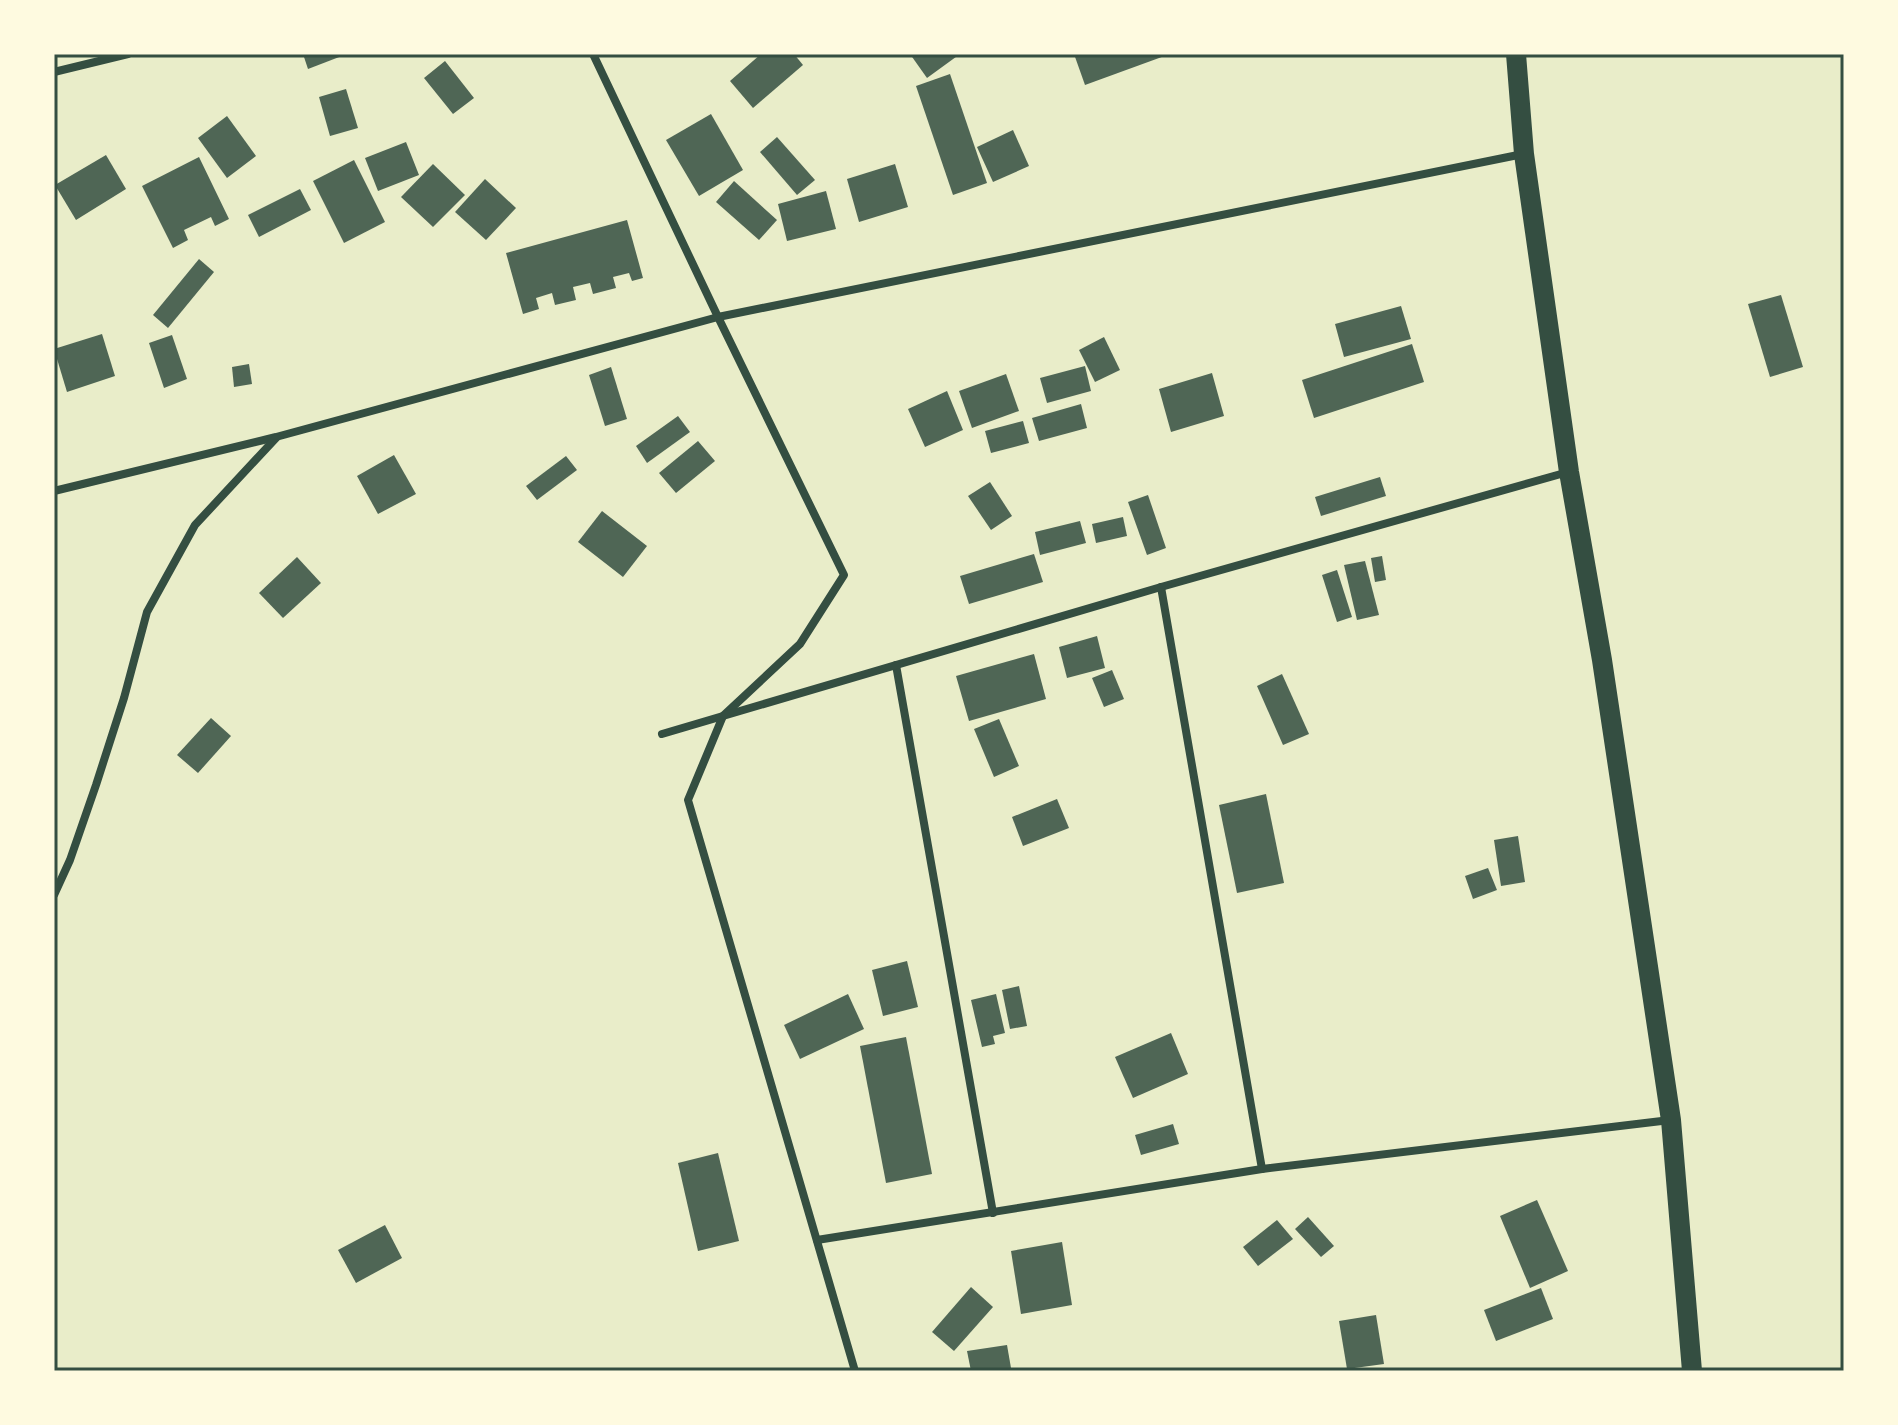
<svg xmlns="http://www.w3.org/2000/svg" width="1898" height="1425" font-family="Raleway,sans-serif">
  <rect width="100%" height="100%" fill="#e9edc9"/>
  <g fill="#4f6655">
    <path d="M303 54H347L308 69Z"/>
    <path d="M761 54H794L803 65 753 108 730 81Z"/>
    <path d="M910 54H960L927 78Z"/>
    <path d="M1074 54H1170L1085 85Z"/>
    <path d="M445 61 474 98 453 114 424 78Z"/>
    <path d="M950 74 987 183 953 195 916 86Z"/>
    <path d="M346 89 358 128 330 136 319 97Z"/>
    <path d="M711 114 743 170 699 196 666 140Z"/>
    <path d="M227 116 256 156 227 178 198 138Z"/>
    <path d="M1013 130 1029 166 993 182 977 147Z"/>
    <path d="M777 137 815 180 797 195 760 152Z"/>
    <path d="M406 142 419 175 378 191 365 158Z"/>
    <path d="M106 155 126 189 76 220 55 185Z"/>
    <path d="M199 157 229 219 215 226 211 217 184 230 188 240 173 248 142 186Z"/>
    <path d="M354 160 385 222 344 243 313 181Z"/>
    <path d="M433 164 465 195 433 227 401 197Z"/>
    <path d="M895 164 908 207 859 222 847 179Z"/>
    <path d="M485 179 516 208 486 240 455 212Z"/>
    <path d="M734 181 777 220 759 240 716 202Z"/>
    <path d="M300 189 311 210 259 237 248 215Z"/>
    <path d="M826 191 836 229 787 241 778 204Z"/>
    <path d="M627 220 643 278 632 281 629 273 613 277 616 288 593 294 590 283 573 287 576 300 555 305 552 293 536 298 539 309 523 314 506 253Z"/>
    <path d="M199 259 214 272 168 328 153 315Z"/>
    <path d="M1781 295 1803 367 1770 377 1748 304Z"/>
    <path d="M1401 306 1411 339 1344 357 1335 324Z"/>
    <path d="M102 334 115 376 67 392 54 349Z"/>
    <path d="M172 335 187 379 164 388 149 343Z"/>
    <path d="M1104 337 1120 370 1095 382 1079 350Z"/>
    <path d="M1412 344 1424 382 1314 418 1302 380Z"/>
    <path d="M249 364 252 384 234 387 232 367Z"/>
    <path d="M1085 366 1091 391 1047 403 1040 378Z"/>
    <path d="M611 367 627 419 605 426 589 375Z"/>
    <path d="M1212 373 1224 416 1171 432 1159 389Z"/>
    <path d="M1006 374 1019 411 972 428 959 391Z"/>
    <path d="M947 391 963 430 925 447 908 409Z"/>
    <path d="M1081 404 1087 428 1039 441 1032 418Z"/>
    <path d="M678 416 690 432 647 463 636 446Z"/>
    <path d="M1023 421 1029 443 991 453 985 431Z"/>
    <path d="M698 441 715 461 676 493 659 473Z"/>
    <path d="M394 455 416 494 378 514 357 476Z"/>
    <path d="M566 456 577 470 537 500 526 486Z"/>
    <path d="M1380 477 1386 496 1321 516 1315 497Z"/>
    <path d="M990 482 1012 516 991 530 968 496Z"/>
    <path d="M1148 495 1166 548 1147 555 1128 502Z"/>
    <path d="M602 511 647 546 623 577 578 542Z"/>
    <path d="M1123 517 1127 536 1096 543 1092 524Z"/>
    <path d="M1080 521 1086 543 1040 555 1035 532Z"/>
    <path d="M1034 554 1043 582 969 604 960 576Z"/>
    <path d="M1382 556 1386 580 1375 582 1371 558Z"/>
    <path d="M297 557 321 583 283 618 259 593Z"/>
    <path d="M1365 561 1379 615 1357 620 1344 565Z"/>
    <path d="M1337 570 1352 617 1337 622 1322 575Z"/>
    <path d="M1097 636 1105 668 1067 678 1059 647Z"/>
    <path d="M1034 654 1046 699 969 721 956 676Z"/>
    <path d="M1112 670 1124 699 1104 707 1092 678Z"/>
    <path d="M1282 674 1309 734 1283 745 1257 686Z"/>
    <path d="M211 718 231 736 198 773 177 755Z"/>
    <path d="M999 719 1019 766 994 777 974 729Z"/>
    <path d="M1266 794 1284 883 1237 893 1219 805Z"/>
    <path d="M1057 799 1069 828 1023 846 1012 817Z"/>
    <path d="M1518 836 1525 882 1501 886 1494 840Z"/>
    <path d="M1488 868 1497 890 1473 899 1465 876Z"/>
    <path d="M907 961 918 1007 883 1016 872 970Z"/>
    <path d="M1019 986 1027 1026 1010 1029 1002 990Z"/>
    <path d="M848 994 864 1029 800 1059 784 1025Z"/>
    <path d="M996 994 1005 1033 993 1036 995 1044 982 1047 971 1000Z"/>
    <path d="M1171 1033 1188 1074 1133 1098 1115 1057Z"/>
    <path d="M906 1037 932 1174 886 1183 860 1046Z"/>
    <path d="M1173 1124 1179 1144 1141 1155 1135 1135Z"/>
    <path d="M718 1153 739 1241 698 1251 678 1163Z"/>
    <path d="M1537 1200 1568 1271 1530 1288 1500 1216Z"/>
    <path d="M1308 1217 1334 1246 1321 1257 1295 1229Z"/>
    <path d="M1277 1220 1293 1239 1258 1266 1243 1247Z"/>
    <path d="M385 1225 402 1258 356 1283 338 1250Z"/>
    <path d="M1062 1242 1072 1305 1021 1314 1011 1251Z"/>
    <path d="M971 1287 993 1307 954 1351 932 1332Z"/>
    <path d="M1541 1288 1553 1319 1496 1341 1484 1310Z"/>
    <path d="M1376 1315 1384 1364 1347 1369 1339 1321Z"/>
    <path d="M1007 1345 1011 1368 994 1371H971L967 1351Z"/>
  </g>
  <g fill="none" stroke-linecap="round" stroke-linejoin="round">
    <g stroke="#344e41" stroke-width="8">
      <path d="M593 54 718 317 844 575 800 644 723 716 688 800 855 1371"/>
      <path d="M54 72 128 54"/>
      <path d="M54 491 276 437 718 317 1523 154"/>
      <path d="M1161 587 1262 1169"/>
      <path d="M896 665 993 1213"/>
      <path d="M662 734 1161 587 1568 472"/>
      <path d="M54 895 70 860 96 785 124 698 147 612 195 525 276 438"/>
      <path d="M817 1240 1262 1169 1670 1120"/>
    </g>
    <path stroke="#344e41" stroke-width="20" d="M1516 54 1524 154 1569 472 1602 660 1671 1120 1692 1371"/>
  </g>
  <rect width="1898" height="1425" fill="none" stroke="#fefae0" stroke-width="112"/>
  <rect x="56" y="56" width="1786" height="1313" fill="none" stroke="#344e41" stroke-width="3"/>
</svg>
